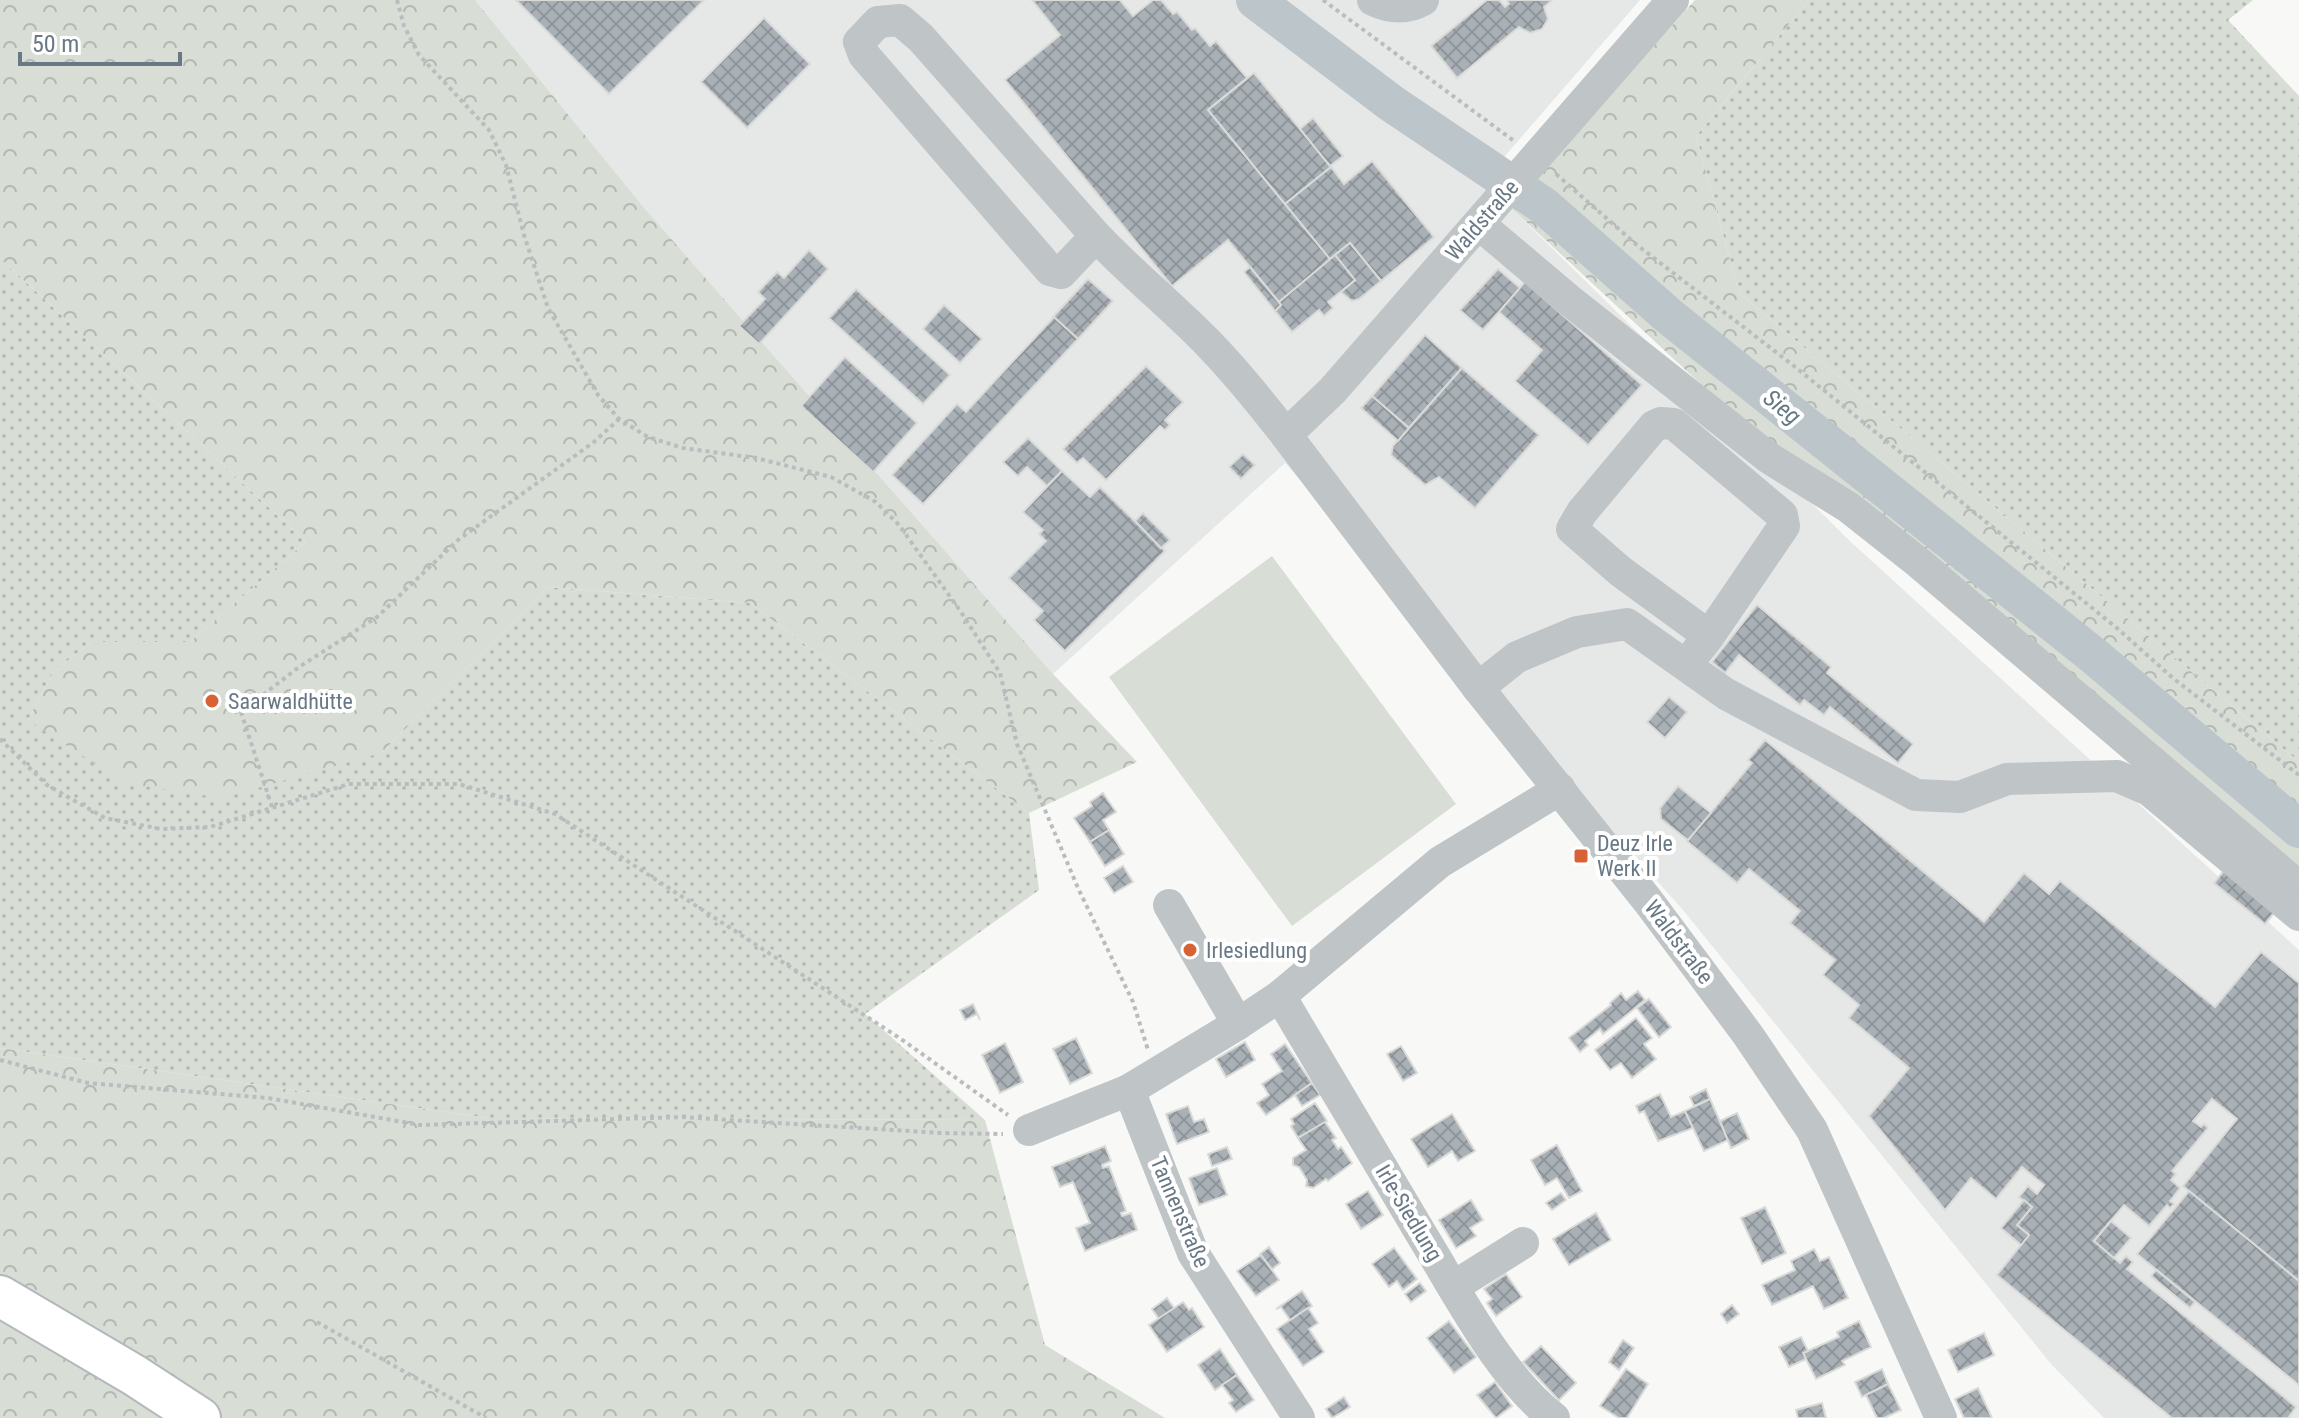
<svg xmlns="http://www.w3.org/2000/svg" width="2299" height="1418" font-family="'Roboto Condensed',sans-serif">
  <defs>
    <pattern id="grass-dots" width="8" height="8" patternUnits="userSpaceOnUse" patternTransform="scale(2)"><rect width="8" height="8" fill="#d8ddd5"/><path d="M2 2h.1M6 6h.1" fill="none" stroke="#b3b8b2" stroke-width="1.8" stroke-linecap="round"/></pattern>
    <pattern id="forest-crowns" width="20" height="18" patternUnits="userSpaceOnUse" patternTransform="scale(2)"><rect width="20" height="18" fill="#d8ddd5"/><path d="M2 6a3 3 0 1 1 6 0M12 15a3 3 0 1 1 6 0" fill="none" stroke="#b3b8b2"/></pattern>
    <pattern id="building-cross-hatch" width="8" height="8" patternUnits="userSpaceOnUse" patternTransform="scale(2)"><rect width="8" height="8" fill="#a9b1b6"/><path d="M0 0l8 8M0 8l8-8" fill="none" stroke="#8e959a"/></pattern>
  </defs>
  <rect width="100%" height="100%" fill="#f8f8f6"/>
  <path fill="#e6e7e7" d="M475 0H1640L1485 179 1501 198 1852 543 2299 950V1418H2104L2051 1364 1683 910 1285 463 1053 674 645 209Z"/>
  <g fill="url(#grass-dots)">
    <path d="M1809 0H2253L2228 20 2299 96V762L1739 293 1696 136Z"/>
    <path d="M0 258 306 542 191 641H93L54 671 28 720 381 753 548 587 750 603 1029 813 1039 890 865 1014 985 1120 488 1118 0 1048Z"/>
  </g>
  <g fill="url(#forest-crowns)">
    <path d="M0 0H475L645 209 1053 674 1137 762 1029 813 750 603 548 587 381 753 222 798 124 783 28 720 54 671 93 641H191L306 542 0 258Z"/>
    <path d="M1695 0H1809L1696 136 1739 293 2299 762V877L1774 452 1510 207Z"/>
    <path d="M0 1048 488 1118 985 1120 1045 1345 1165 1418H0Z"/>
  </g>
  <path fill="#d8ddd5" d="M1272 556 1456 804 1292 926 1109 677Z"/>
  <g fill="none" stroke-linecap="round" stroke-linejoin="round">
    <path stroke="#bbc5ca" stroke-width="38" d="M1255 0 1391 103 1544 206 1670 317 2094 656 2299 829"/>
  </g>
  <g fill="url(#building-cross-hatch)" stroke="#dadad8" stroke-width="2">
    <path d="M516 0H704L609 94Z"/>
    <path d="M1032 0H1120L1133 16 1153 0H1161L1173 14 1177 12 1192 30 1195 28 1210 46 1216 41 1247 78 1208 110 1331 260 1279 302 1228 240 1172 286 1005 80 1060 35Z"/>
    <path d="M1487 0H1499L1505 7 1509 4 1507 0H1552L1544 7 1548 19 1542 29 1530 33 1519 27 1457 78 1431 46Z"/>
    <path d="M764 18 810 64 747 128 701 82Z"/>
    <path d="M1254 73 1331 167 1285 204 1208 110Z"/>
    <path d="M1313 118 1343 156 1330 166 1300 129Z"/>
    <path d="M1372 161 1434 237 1381 281 1350 243 1330 259 1285 204 1331 167 1344 184Z"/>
    <path d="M1350 243 1381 281 1359 299 1352 301 1341 292 1355 280 1335 255Z"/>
    <path d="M809 250 828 269 759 344 739 326 765 299 758 292 777 272 784 278Z"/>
    <path d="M1335 255 1355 280 1328 302 1333 308 1324 316 1319 310 1292 332 1275 311 1281 305 1279 302Z"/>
    <path d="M1250 267 1281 305 1275 311 1244 272Z"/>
    <path d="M1498 269 1520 288 1483 330 1460 310Z"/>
    <path d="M1088 279 1113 301 1078 339 1053 317Z"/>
    <path d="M1525 282 1642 385 1588 445 1515 381 1542 350 1499 312Z"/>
    <path d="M856 289 950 375 923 404 829 318Z"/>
    <path d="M944 305 982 339 960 363 923 329Z"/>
    <path d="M1054 317 1078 339 923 504 892 475 957 404 966 412Z"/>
    <path d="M1425 335 1462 368 1409 428 1372 396Z"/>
    <path d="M845 357 917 423 873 472 801 406Z"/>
    <path d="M1146 366 1183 402 1165 420 1170 425 1165 430 1160 426 1106 480 1083 458 1077 463 1063 449Z"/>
    <path d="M1462 368 1539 435 1475 508 1439 477 1425 485 1391 455 1393 446Z"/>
    <path d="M1372 396 1409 428 1398 441 1361 408Z"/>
    <path d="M1028 438 1062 471 1047 486 1027 467 1018 476 1003 462Z"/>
    <path d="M1243 454 1255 465 1241 479 1229 467Z"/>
    <path d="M1062 471 1090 497 1100 487 1165 551 1065 651 1034 620 1043 611 1009 578 1046 541 1039 534 1043 530 1023 512Z"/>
    <path d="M1143 513 1170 540 1161 548 1135 521Z"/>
    <path d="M1757 605 1831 667 1827 673 1913 744 1898 763 1830 707 1824 715 1804 700 1800 705 1739 655 1725 673 1712 662Z"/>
    <path d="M212 692 222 703 213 710 203 698Z"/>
    <path d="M1669 697 1687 712 1665 738 1647 722Z"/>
    <path d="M1765 740 1984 922 2024 873 2049 894 2060 881 2215 1007 2261 952 2299 983V1281L2183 1186 2237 1119 2212 1099 2193 1121 2201 1127 2204 1124 2208 1128 2172 1171 2176 1174 2171 1180 2180 1188 2170 1201 2174 1204 2170 1208 2167 1205 2149 1226 2124 1205 2094 1241 2120 1263 2126 1256 2133 1262 2127 1269 2296 1407 2288 1418H2172L1997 1275 2029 1235 2017 1225 2032 1207 2019 1197 2028 1186 2037 1194 2044 1185 2022 1167 1996 1199 1971 1178 1945 1210 1869 1116 1909 1068 1849 1018 1859 1005 1823 975 1835 960 1790 923 1800 911 1749 869 1737 883 1687 841 1752 763 1748 760Z"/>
    <path d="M1678 786 1711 813 1688 840 1661 819 1660 808Z"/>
    <path d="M1103 793 1116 812 1103 820 1109 830 1090 842 1074 818 1092 806 1090 802Z"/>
    <path d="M1109 830 1124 854 1105 866 1090 842Z"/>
    <path d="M1123 866 1133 882 1114 893 1104 878Z"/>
    <path d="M2227 867 2278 908 2265 924 2214 883Z"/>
    <path d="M1638 991 1645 1000 1603 1034 1600 1029 1585 1041 1588 1045 1580 1052 1569 1038 1611 1005 1610 1003 1621 993 1626 1000Z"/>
    <path d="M1649 999 1671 1027 1659 1037 1637 1008Z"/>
    <path d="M973 1004 980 1020 977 1014 965 1020 960 1010Z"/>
    <path d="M1636 1018 1652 1038 1644 1044 1656 1059 1632 1078 1621 1063 1610 1070 1595 1050Z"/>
    <path d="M1076 1038 1092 1073 1070 1084 1053 1049Z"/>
    <path d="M1245 1042 1255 1060 1226 1077 1216 1059Z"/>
    <path d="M1005 1043 1023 1082 1000 1093 982 1055Z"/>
    <path d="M1285 1044 1312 1083 1266 1115 1257 1103 1269 1095 1262 1084 1282 1071 1271 1054Z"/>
    <path d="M1401 1046 1417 1073 1403 1081 1387 1054Z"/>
    <path d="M1312 1083 1320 1095 1302 1106 1295 1095Z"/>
    <path d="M1706 1089 1710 1099 1694 1106 1690 1097Z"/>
    <path d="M1660 1094 1671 1117 1685 1111 1693 1128 1658 1141 1644 1111 1639 1113 1636 1106Z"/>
    <path d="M1710 1099 1728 1140 1704 1151 1685 1111Z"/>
    <path d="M1315 1103 1327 1121 1298 1138 1291 1126 1294 1124 1291 1119Z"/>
    <path d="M1188 1106 1194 1122 1204 1119 1209 1132 1177 1144 1166 1114Z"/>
    <path d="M1737 1113 1749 1139 1731 1148 1720 1121Z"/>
    <path d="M1452 1114 1475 1151 1458 1161 1452 1151 1428 1167 1411 1139Z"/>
    <path d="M1325 1122 1336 1138 1332 1140 1338 1149 1341 1147 1352 1163 1328 1181 1326 1179 1313 1188 1306 1186 1307 1180 1299 1167 1293 1165V1158L1306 1150 1298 1138Z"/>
    <path d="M1557 1145 1582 1191 1569 1198 1557 1178 1545 1185 1531 1160Z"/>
    <path d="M1105 1146 1111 1161 1102 1165 1103 1168 1109 1166 1126 1211 1121 1213 1122 1216 1131 1213 1137 1230 1085 1251 1076 1228 1090 1223 1073 1182 1060 1187 1052 1167Z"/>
    <path d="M1227 1147 1232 1159 1212 1166 1208 1154Z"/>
    <path d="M1217 1168 1227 1195 1199 1205 1189 1178Z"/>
    <path d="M1368 1191 1383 1215 1361 1229 1346 1204Z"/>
    <path d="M2189 1191 2299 1281V1385L2137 1254Z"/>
    <path d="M1561 1193 1566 1200 1552 1210 1546 1203Z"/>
    <path d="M1471 1200 1483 1220 1470 1228 1476 1236 1456 1248 1439 1220Z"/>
    <path d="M2024 1200 2032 1207 2017 1225 2029 1235 2021 1245 2001 1228Z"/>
    <path d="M1765 1207 1786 1253 1762 1264 1741 1218Z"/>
    <path d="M1596 1213 1611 1240 1569 1265 1553 1239Z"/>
    <path d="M2111 1221 2131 1238 2114 1258 2094 1241Z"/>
    <path d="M1269 1247 1280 1263 1272 1269 1260 1254Z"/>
    <path d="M1394 1248 1417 1279 1403 1290 1397 1281 1389 1287 1372 1264Z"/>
    <path d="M1814 1249 1820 1261 1829 1257 1848 1298 1824 1309 1813 1286 1772 1305 1762 1285 1795 1270 1791 1261Z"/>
    <path d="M1261 1255 1279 1280 1256 1296 1237 1271Z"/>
    <path d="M2156 1270 2195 1302 2190 1308 2151 1276Z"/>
    <path d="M1506 1274 1522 1297 1496 1316 1487 1303 1492 1299 1484 1289Z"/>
    <path d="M1420 1283 1426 1291 1411 1302 1405 1294Z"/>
    <path d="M1302 1291 1312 1306 1290 1320 1281 1307 1276 1309Z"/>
    <path d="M1167 1298 1174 1308 1159 1319 1152 1309Z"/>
    <path d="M1183 1302 1189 1310 1192 1308 1204 1327 1167 1352 1149 1325Z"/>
    <path d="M1732 1305 1739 1314 1727 1323 1721 1314Z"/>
    <path d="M1308 1308 1318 1323 1309 1329 1324 1352 1303 1366 1277 1329Z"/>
    <path d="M1449 1321 1476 1357 1454 1373 1427 1338Z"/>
    <path d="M1859 1321 1871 1347 1842 1361 1845 1365 1816 1379 1803 1353 1839 1337 1837 1332Z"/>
    <path d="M1984 1333 1994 1355 1958 1372 1948 1350Z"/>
    <path d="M1801 1337 1808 1351 1803 1353 1806 1359 1789 1367 1779 1347Z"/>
    <path d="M1623 1340 1634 1348 1619 1370 1609 1362Z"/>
    <path d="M1541 1346 1576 1383 1559 1400 1523 1362Z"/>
    <path d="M1220 1349 1237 1375 1215 1390 1198 1365Z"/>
    <path d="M1626 1369 1648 1384 1627 1418H1619L1600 1406Z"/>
    <path d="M1882 1369 1888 1384 1862 1397 1855 1382Z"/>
    <path d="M1237 1375 1254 1400 1236 1412 1229 1403 1233 1400 1222 1385Z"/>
    <path d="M1495 1382 1512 1406 1496 1418 1477 1395Z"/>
    <path d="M1888 1384 1901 1410 1884 1418H1877L1866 1395Z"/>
    <path d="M1978 1388 1992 1418H1964L1955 1399Z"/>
    <path d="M1344 1397 1350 1407 1332 1418 1326 1409Z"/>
    <path d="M1822 1403 1826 1418H1798L1796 1410Z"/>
  </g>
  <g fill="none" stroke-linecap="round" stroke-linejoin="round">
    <defs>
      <path id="major" d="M0 1296 134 1375 200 1418"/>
    </defs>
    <use href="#major" stroke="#b3b8bc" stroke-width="44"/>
    <g stroke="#babdbf" stroke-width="4" stroke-dasharray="4 4" stroke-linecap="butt">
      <path d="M397 0 404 26 419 55 489 130 506 165 524 235 548 308 598 395 619 419 648 437 683 448 756 458 831 477 876 502 899 525 961 612 1000 673 1017 744 1078 888 1133 1002 1148 1050"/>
      <path d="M1323 0 1514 141"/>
      <path d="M1556 174 1637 245 1794 366 2118 629 2174 679 2299 775"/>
      <path d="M0 739 47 785 105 818 161 829 210 827 349 784H459L555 814 901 1039 1008 1115"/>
      <path d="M272 807 241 712 299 667 377 617 458 540 594 442 619 419"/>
      <path d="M0 1060 88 1083 268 1098 420 1125 683 1117 940 1133 1003 1134"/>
      <path d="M317 1322 486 1418"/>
    </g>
    <g stroke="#bfc4c7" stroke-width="32">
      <path d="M1373 0C1390 8 1407 9 1423 0"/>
      <path d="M1673 0 1333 390 1286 435 1478 688 1648 901 1748 1035 1812 1130 1941 1418"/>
      <path d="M1479 224 1569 300 1769 458 1848 507 1919 563 2299 887"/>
      <path d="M1096 236 1061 273 1050 270 864 55 859 42 878 22 900 20 921 38 1096 236C1132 274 1173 307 1209 344 1237 373 1262 404 1286 435"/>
      <path d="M1686 665 1709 636 1620 571 1572 529 1582 512 1654 426 1661 423 1674 424 1782 515 1784 526 1709 636"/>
      <path d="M1478 688 1517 657 1577 632 1627 624 1726 694 1916 795 1960 797 2007 779 2117 776 2149 790 2299 915"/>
      <path d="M1169 905 1238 1024"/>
      <path d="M1280 996C1328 1076 1375 1157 1423 1237 1458 1294 1501 1378 1554 1418"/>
      <path d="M1129 1090 1193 1253 1299 1418"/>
      <path d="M1029 1130 1129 1090 1238 1024 1280 996 1440 862 1560 789"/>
      <path d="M1453 1287 1523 1243"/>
    </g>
    <use href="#major" stroke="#fff" stroke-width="40"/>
  </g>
  <g fill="#d96235" stroke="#fff" stroke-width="3">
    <circle cx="212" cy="701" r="8"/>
    <rect x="1573" y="848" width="16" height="16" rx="4"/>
    <circle cx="1190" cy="950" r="8"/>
  </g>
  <g text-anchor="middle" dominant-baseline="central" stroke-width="8" stroke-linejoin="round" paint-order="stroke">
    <g font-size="22" fill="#697885" stroke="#fff">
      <text transform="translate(1482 220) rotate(-49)">Waldstraße</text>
      <text transform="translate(1679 942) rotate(53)">Waldstraße</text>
      <text transform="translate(1180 1212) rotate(67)">Tannenstraße</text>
      <text transform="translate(1409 1213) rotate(59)">Irle-Siedlung</text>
    </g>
    <g font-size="22" fill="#697885" stroke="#fff" text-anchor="start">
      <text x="228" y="701">Saarwaldhütte</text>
      <text x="1597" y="843">Deuz Irle<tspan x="1597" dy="25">Werk II</tspan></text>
      <text x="1206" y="950">Irlesiedlung</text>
    </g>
    <g font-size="24" font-style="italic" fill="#657880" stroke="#fff">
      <text transform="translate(1782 407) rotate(39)">Sieg</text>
    </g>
  </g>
  <path d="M20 52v12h160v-12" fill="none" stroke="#697885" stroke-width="4"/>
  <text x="32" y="52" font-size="24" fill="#697885" stroke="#ffffff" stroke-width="6" paint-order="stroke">50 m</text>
</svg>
